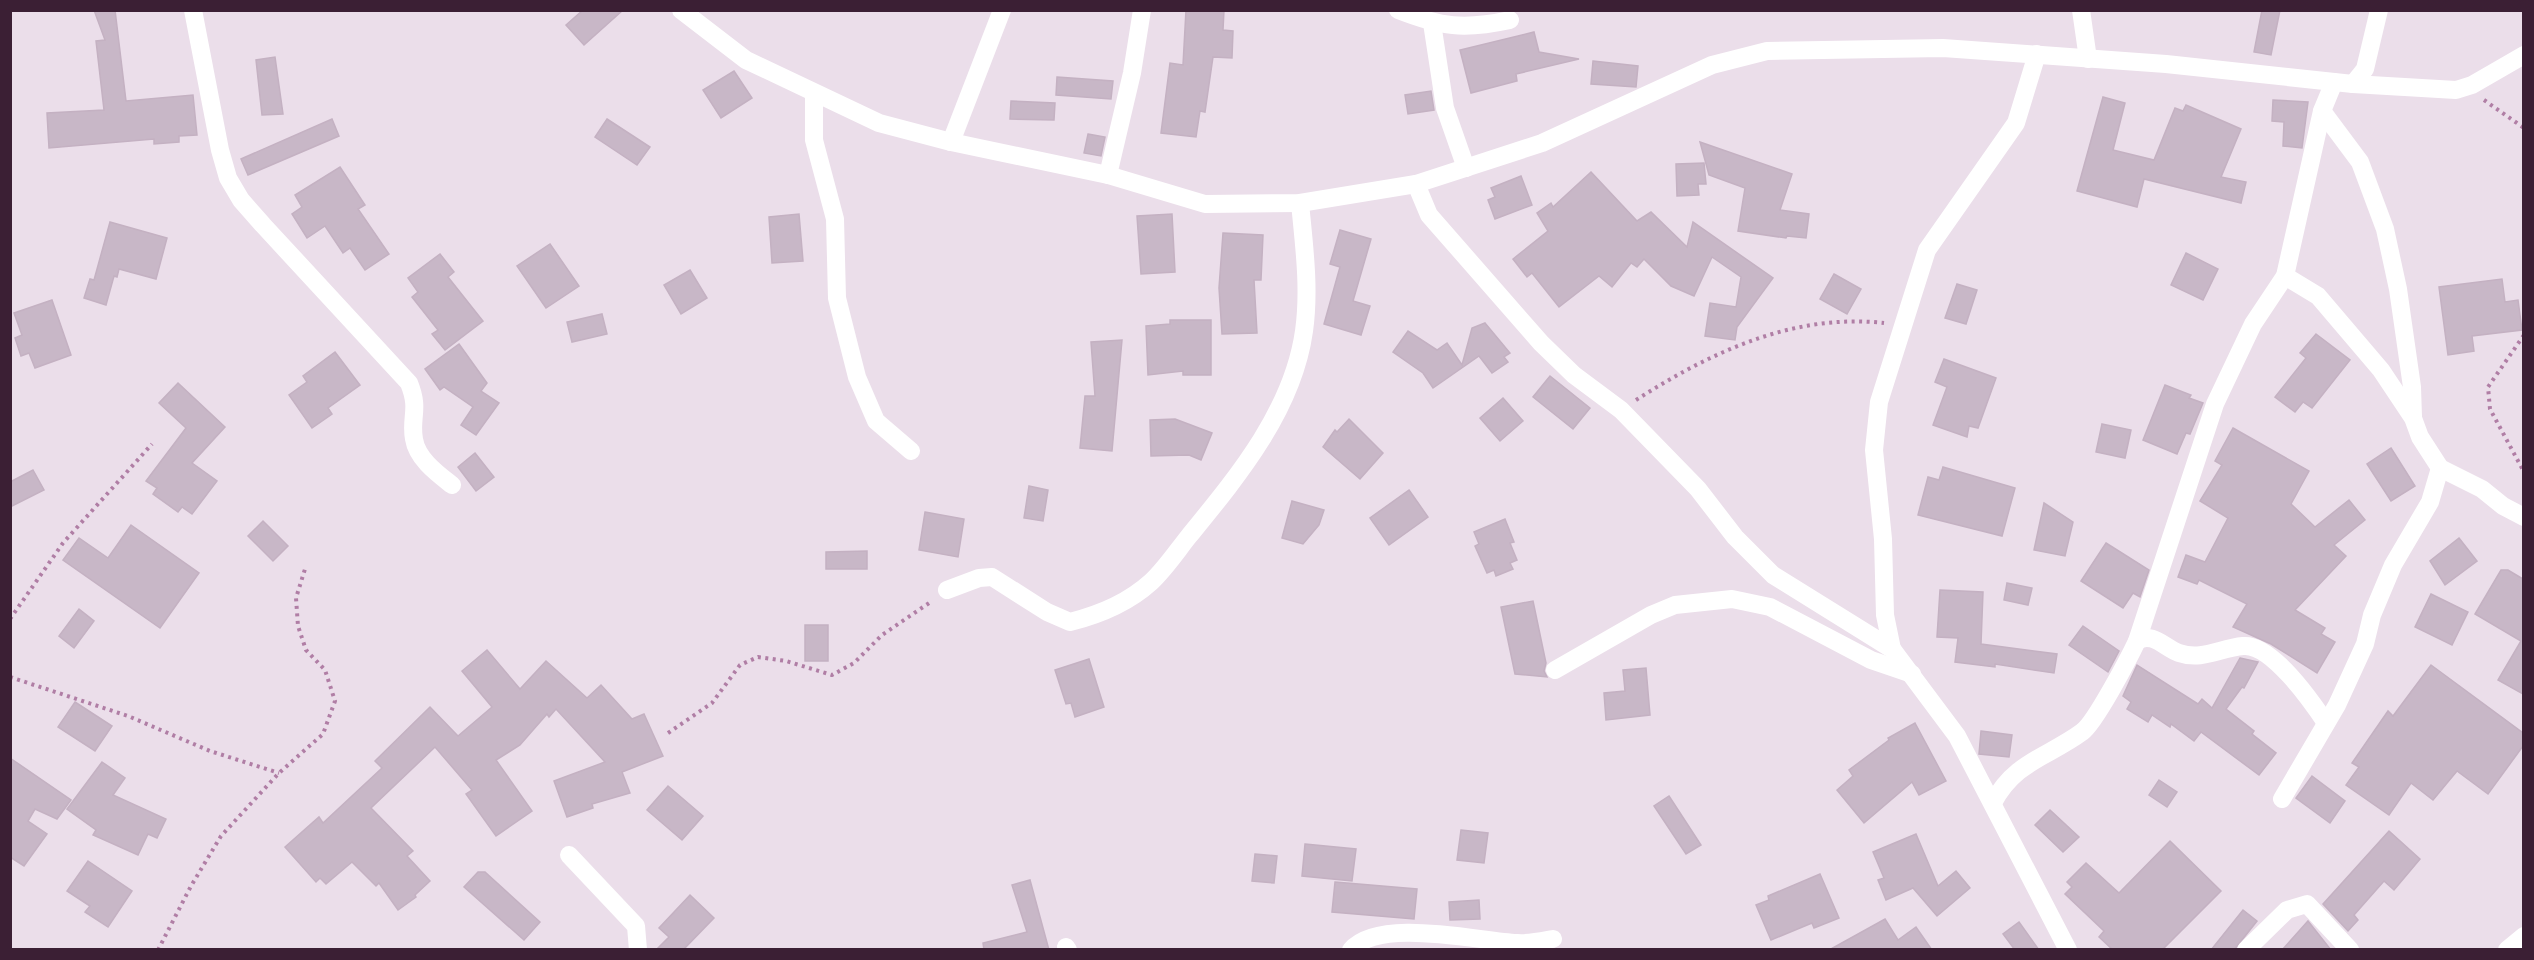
<svg xmlns="http://www.w3.org/2000/svg" width="2534" height="960" font-family="'Space Grotesk',sans-serif">
  <rect width="100%" height="100%" fill="#ebdeea"/>
  <g fill="#c8b7c7" stroke="#c4b1c2" stroke-width="1.5">
    <path d="M94 10H115L126 101 193 95 197 135 179 136V142L154 144V139L49 148 47 113 104 110 96 41 105 40Z"/>
    <path d="M583 10H623L584 45 566 25Z"/>
    <path d="M1186 10H1224L1223 30 1233 31 1232 58 1213 57 1205 112 1200 111 1196 137 1161 133 1170 63 1183 65Z"/>
    <path d="M2262 10H2280L2271 55 2254 52Z"/>
    <path d="M1534 32 1539 52 1579 59 1516 74 1517 81 1471 93 1460 50Z"/>
    <path d="M275 57 283 114 262 115 256 60Z"/>
    <path d="M1593 61 1638 66 1636 87 1591 84Z"/>
    <path d="M734 71 752 98 721 118 703 90Z"/>
    <path d="M1057 77 1113 81 1111 99 1056 95Z"/>
    <path d="M1431 91 1434 110 1408 114 1405 95Z"/>
    <path d="M2103 97 2125 103 2113 150 2154 160 2175 108 2183 111 2186 105 2241 129 2221 177 2246 182 2241 203 2144 179 2137 207 2077 191Z"/>
    <path d="M2273 100 2308 102 2302 148 2283 146 2284 122 2272 121Z"/>
    <path d="M1011 101 1055 103 1054 120 1010 119Z"/>
    <path d="M332 119 339 136 248 175 241 159Z"/>
    <path d="M607 119 650 147 637 165 595 137Z"/>
    <path d="M1088 134 1105 137 1101 156 1084 153Z"/>
    <path d="M1700 142 1792 174 1780 210 1809 214 1806 238 1787 236 1786 238 1738 231 1745 188 1709 175Z"/>
    <path d="M1704 163 1706 184H1698L1699 195 1677 196 1676 164Z"/>
    <path d="M340 167 365 205 358 209 389 254 365 270 350 248 343 253 325 226 307 238 292 214 302 207 295 195Z"/>
    <path d="M1591 172 1637 221 1651 212 1687 247 1693 222 1773 278 1737 327 1735 340 1705 336 1710 303 1736 307 1741 277 1712 257 1694 296 1671 286 1644 259 1637 267 1631 263 1612 287 1599 276 1559 307 1532 273 1527 277 1513 259 1548 231 1537 213 1551 203 1553 207Z"/>
    <path d="M1521 176 1532 205 1495 219 1488 200 1495 197 1491 188Z"/>
    <path d="M799 214 803 261 772 263 769 217Z"/>
    <path d="M1172 214 1175 272 1141 274 1137 216Z"/>
    <path d="M110 222 167 238 156 279 119 269 117 277 114 276 106 305 84 298 90 279 94 280Z"/>
    <path d="M1340 230 1371 239 1353 301 1370 306 1361 335 1324 324 1340 267 1330 264Z"/>
    <path d="M1223 233 1263 235 1261 280H1254L1257 333 1222 334 1219 288Z"/>
    <path d="M550 244 579 286 546 308 517 266Z"/>
    <path d="M2186 253 2218 269 2203 300 2171 285Z"/>
    <path d="M440 254 454 272 448 277 483 321 445 350 432 334 438 330 412 297 418 292 408 278Z"/>
    <path d="M690 270 707 298 681 314 664 285Z"/>
    <path d="M1834 274 1861 289 1847 314 1820 299Z"/>
    <path d="M2502 279 2505 302 2518 300 2522 330 2472 336 2474 351 2448 355 2439 287Z"/>
    <path d="M1957 284 1977 290 1966 324 1945 318Z"/>
    <path d="M52 300 71 355 35 368 29 353 21 356 15 338 22 335 14 313Z"/>
    <path d="M602 314 607 334 572 342 567 322Z"/>
    <path d="M1170 320H1211V375H1183V371L1148 375 1146 326 1170 324Z"/>
    <path d="M1485 323 1510 353 1504 357 1508 362 1492 373 1479 356 1433 388 1423 373 1393 352 1408 331 1437 350 1447 343 1462 365 1472 328Z"/>
    <path d="M2316 334 2350 360 2312 408 2303 402 2295 412 2275 397 2306 358 2300 353Z"/>
    <path d="M1122 340 1112 451 1080 448 1085 396H1095L1091 342Z"/>
    <path d="M459 344 487 383 481 391 499 403 476 435 461 425 473 407 444 387 440 390 425 369Z"/>
    <path d="M335 352 360 385 328 408 332 414 312 428 289 395 307 382 303 376Z"/>
    <path d="M1944 359 1996 378 1978 428 1969 426 1967 437 1933 425 1947 387 1935 382Z"/>
    <path d="M1550 376 1590 408 1573 429 1533 397Z"/>
    <path d="M178 383 225 427 192 463 217 481 192 514 182 507 178 512 153 494 157 488 146 481 186 428 159 403Z"/>
    <path d="M2165 385 2191 395 2189 398 2203 403 2190 434 2186 433 2177 454 2143 440Z"/>
    <path d="M1503 398 1523 421 1500 441 1480 418Z"/>
    <path d="M1175 419 1212 433 1201 460 1189 455 1151 456 1150 420Z"/>
    <path d="M1349 419 1383 453 1360 479 1323 447 1335 430 1337 432Z"/>
    <path d="M2102 424 2131 430 2125 458 2096 452Z"/>
    <path d="M2233 428 2309 471 2291 504 2315 527 2349 500 2365 520 2334 545 2346 556 2295 610 2325 628 2321 634 2335 642 2317 673 2271 644 2233 627 2247 604 2199 580 2197 584 2178 577 2186 555 2205 562 2228 518 2200 501 2222 465 2215 461Z"/>
    <path d="M2391 448 2415 486 2391 501 2367 464Z"/>
    <path d="M475 453 494 477 476 491 458 467Z"/>
    <path d="M1943 467 2015 488 2002 536 1918 515 1928 477 1939 480Z"/>
    <path d="M33 470 44 490 10 507V482Z"/>
    <path d="M1029 486 1048 490 1043 521 1024 518Z"/>
    <path d="M1409 490 1428 517 1389 545 1370 518Z"/>
    <path d="M1292 501 1324 510 1319 525 1303 544 1282 538Z"/>
    <path d="M2044 503 2073 522 2065 556 2034 550Z"/>
    <path d="M925 512 964 519 958 557 919 550Z"/>
    <path d="M1505 519 1514 542 1510 543 1517 560 1510 563 1513 569 1496 576 1494 570 1487 573 1475 546 1479 544 1474 532Z"/>
    <path d="M263 521 288 546 273 561 248 536Z"/>
    <path d="M131 525 199 573 160 628 63 560 79 538 108 558Z"/>
    <path d="M2459 538 2477 561 2445 585 2430 561Z"/>
    <path d="M2106 543 2149 570 2140 597 2133 593 2123 608 2081 581Z"/>
    <path d="M867 551V569H826V552Z"/>
    <path d="M2501 570H2508L2523 579V694L2498 680 2521 641 2475 614Z"/>
    <path d="M2007 583 2032 588 2028 605 2004 600Z"/>
    <path d="M1940 590 1983 592 1981 644 2057 654 2054 673 1995 664V667L1955 662 1958 638 1937 637Z"/>
    <path d="M2431 594 2468 612 2452 645 2415 627Z"/>
    <path d="M1533 601 1546 663 1544 671 1547 677 1515 674 1501 607Z"/>
    <path d="M79 609 94 621 74 648 59 636Z"/>
    <rect x="805" y="625" width="23" height="36"/>
    <path d="M2083 626 2119 651 2108 672 2069 645Z"/>
    <path d="M487 650 520 689 546 661 587 698 601 685 632 719 644 714 663 756 622 772 630 793 592 804 593 808 567 817 554 781 605 762 556 709 549 717 547 714 520 745 496 760 532 811 496 836 466 794 472 790 435 747 371 808 413 851 407 856 430 881 415 895 416 897 398 910 379 883 376 886 352 862 326 884 320 878 316 882 285 847 319 817 323 823 382 768 375 761 430 707 458 736 492 707 462 671Z"/>
    <path d="M2240 658 2258 662 2244 688 2242 687 2226 709 2254 731 2252 734 2276 753 2259 775 2201 732 2194 741 2171 724 2170 727 2152 715 2148 722 2127 709 2131 702 2123 696 2137 665 2198 704 2202 699 2212 708Z"/>
    <path d="M1089 659 1104 707 1075 717 1071 703 1066 704 1055 670Z"/>
    <path d="M2431 665 2523 733V746L2488 794 2457 771 2433 800 2411 783 2389 815 2346 785 2359 767 2352 763 2388 711 2393 716Z"/>
    <path d="M1646 668 1650 715 1606 720 1604 693 1625 691 1623 670Z"/>
    <path d="M75 702 112 726 95 751 58 727Z"/>
    <path d="M1915 723 1946 781 1919 795 1912 782 1864 823 1837 790 1853 776 1849 770 1889 740 1888 738Z"/>
    <path d="M1981 731 2012 735 2009 757 1979 754Z"/>
    <path d="M10 758 71 800 57 819 35 809 28 821 47 834 24 866 10 857Z"/>
    <path d="M102 762 125 778 113 795 166 819 157 838 148 834 138 855 93 835 96 830 67 809Z"/>
    <path d="M2312 776 2345 801 2330 823 2296 798Z"/>
    <path d="M2159 780 2177 792 2167 807 2149 795Z"/>
    <path d="M668 786 703 816 682 840 647 810Z"/>
    <path d="M1669 796 1701 845 1686 854 1654 806Z"/>
    <path d="M2050 810 2079 837 2063 852 2035 825Z"/>
    <path d="M1461 830 1488 833 1484 863 1457 860Z"/>
    <path d="M2389 831 2420 859 2394 890 2384 881 2354 915 2358 920 2348 931 2323 904Z"/>
    <path d="M1916 834 1938 886 1956 871 1970 888 1937 916 1913 888 1886 900 1878 880 1884 878 1873 852Z"/>
    <path d="M2170 841 2221 891 2162 950H2113L2099 937 2104 931 2065 894 2072 887 2067 882 2086 863 2119 893Z"/>
    <path d="M1305 844 1356 849 1352 881 1302 876Z"/>
    <path d="M1255 854 1277 856 1274 883 1252 881Z"/>
    <path d="M88 861 132 891 108 927 85 912 90 906 67 891Z"/>
    <path d="M478 872H485L540 922 524 940 464 887Z"/>
    <path d="M1820 874 1839 918 1814 928 1812 923 1771 940 1756 905 1769 900 1768 896Z"/>
    <path d="M1030 880 1049 950H984L983 943 1027 932 1012 885Z"/>
    <path d="M1335 882 1417 889 1414 919 1332 912Z"/>
    <path d="M690 895 714 918 683 950H656L669 937 659 928Z"/>
    <path d="M1479 900 1480 919 1450 920 1449 902Z"/>
    <path d="M2243 910 2257 921 2234 950H2211Z"/>
    <path d="M1885 919 1898 940 1916 927 1932 950H1829Z"/>
    <path d="M2308 921 2331 950H2282Z"/>
    <path d="M2019 922 2039 950H2015L2003 934Z"/>
  </g>
  <g fill="none" stroke-linecap="round" stroke-linejoin="round">
    <g stroke="#b07ea5" stroke-width="4" stroke-dasharray="3 4.5" stroke-linecap="butt">
      <path d="M2484 100 2524 128"/>
      <path d="M2524 335 2488 387 2490 409 2524 472"/>
      <path d="M1636 400C1711 352 1794 313 1884 323"/>
      <path d="M10 619 63 543 152 444"/>
      <path d="M10 677 128 716 210 751 279 773"/>
      <path d="M668 733 712 703 740 665 758 657 786 661 832 675 854 663 882 635 932 601"/>
      <path d="M158 950 191 886 221 836 279 773 323 734 335 701 325 670 306 650 298 626 296 598 305 569"/>
    </g>
    <g stroke="#fff" stroke-width="18">
      <path d="M193 10 220 150 228 178 241 200 263 225 409 383C420 410 410 417 414 439 417 459 438 474 452 485"/>
      <path d="M681 10 746 60 879 123 951 142 1108 175 1205 204 1300 203 1416 184 1542 143 1712 65 1767 51 1943 48 2166 64 2353 84 2456 90 2472 85 2524 55"/>
      <path d="M1398 10C1441 27 1464 30 1510 20"/>
      <path d="M2081 10 2088 59"/>
      <path d="M1432 23 1445 108 1466 168"/>
      <path d="M2353 84 2365 69 2379 10"/>
      <path d="M814 95V140L835 219 837 298 857 377 876 421 911 451"/>
      <path d="M2322 111 2360 162 2385 229 2398 289 2412 387 2413 417"/>
      <path d="M951 142 1002 10"/>
      <path d="M1108 175 1132 73 1142 10"/>
      <path d="M1416 184 1429 215 1541 343 1574 375 1621 410 1698 489 1735 537 1773 575 1892 649 1957 736 2068 950"/>
      <path d="M2285 276 2318 296 2381 370 2413 418 2420 437 2440 468 2482 489 2503 506 2524 517"/>
      <path d="M947 590 979 578 992 577 1047 612 1070 622C1098 615 1129 602 1151 582 1165 569 1177 551 1189 536 1238 476 1293 410 1304 331 1310 289 1304 245 1300 203"/>
      <path d="M2137 641C2152 631 2165 648 2179 653 2202 661 2220 648 2243 646 2271 643 2312 702 2326 723"/>
      <path d="M1892 649 1885 615 1883 539 1874 450 1879 402 1927 250 2016 123 2037 54"/>
      <path d="M1555 670 1651 615 1675 605 1732 599 1770 607 1871 660 1912 674"/>
      <path d="M2282 799 2337 705 2365 644 2372 615 2393 565 2430 502 2440 468"/>
      <path d="M1993 803C2014 762 2048 757 2082 732 2095 723 2129 658 2137 641L2215 404 2253 324 2285 276 2322 111 2334 82"/>
      <path d="M569 855 636 926 638 950"/>
      <path d="M1066 947 1068 950"/>
      <path d="M1351 950C1379 917 1477 941 1517 943 1529 944 1542 941 1553 939"/>
      <path d="M2246 950 2287 910 2307 904 2350 950"/>
      <path d="M2507 950 2524 936"/>
    </g>
  </g>
  <rect width="2534" height="960" fill="none" stroke="#3b1f34" stroke-width="24"/>
</svg>
